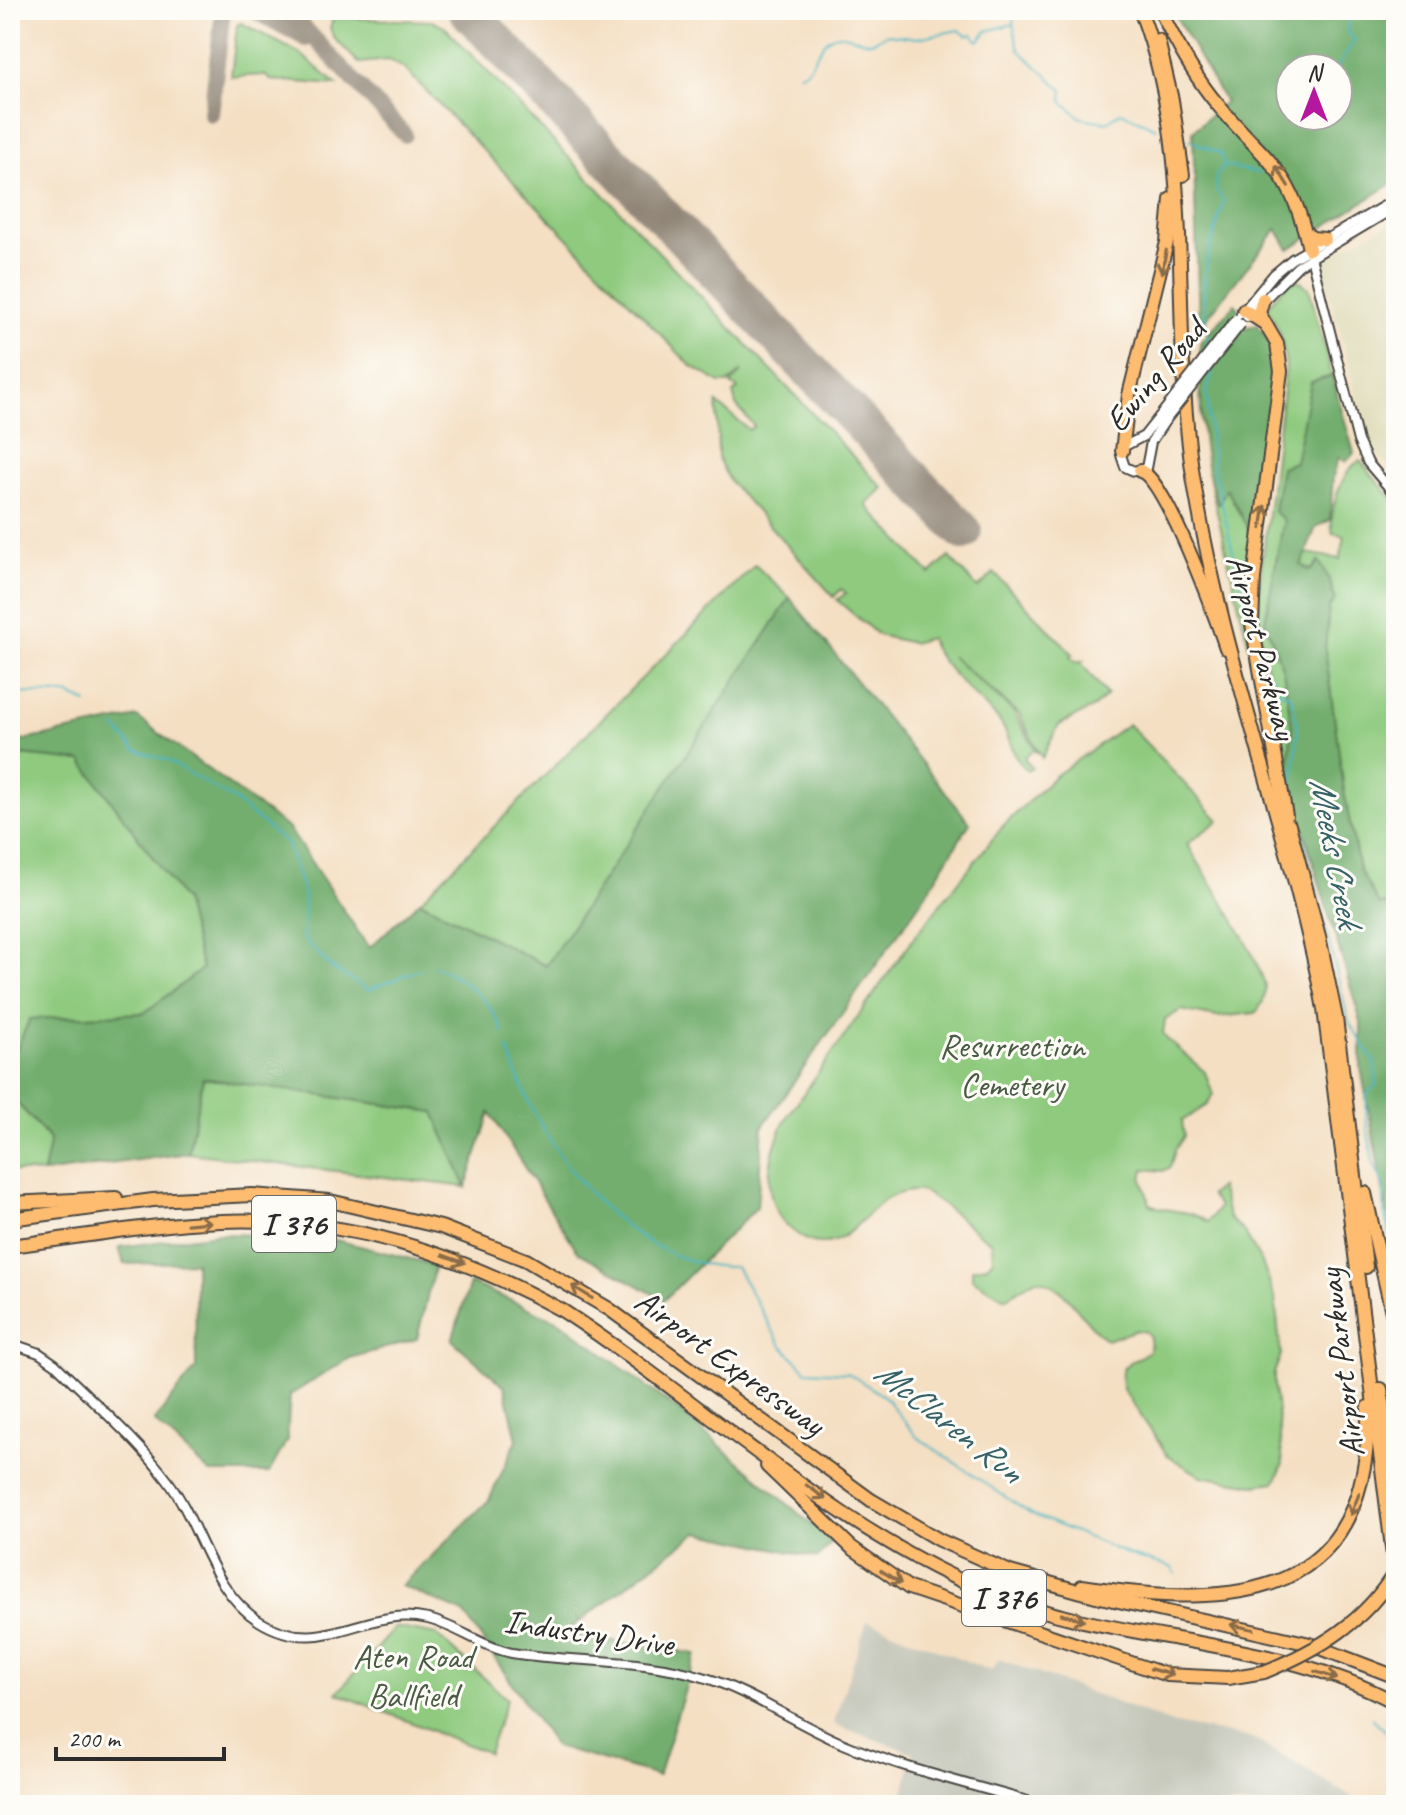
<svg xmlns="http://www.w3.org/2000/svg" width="1406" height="1815" font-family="Caveat,sans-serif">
  <rect width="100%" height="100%" fill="#fdfcf7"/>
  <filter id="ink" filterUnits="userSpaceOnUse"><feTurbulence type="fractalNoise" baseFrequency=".0125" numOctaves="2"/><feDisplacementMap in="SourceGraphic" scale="16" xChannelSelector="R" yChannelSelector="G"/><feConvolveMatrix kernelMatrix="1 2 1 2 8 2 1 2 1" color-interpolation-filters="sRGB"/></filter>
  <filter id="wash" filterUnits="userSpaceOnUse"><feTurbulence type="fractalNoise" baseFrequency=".006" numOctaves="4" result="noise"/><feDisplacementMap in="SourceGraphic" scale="32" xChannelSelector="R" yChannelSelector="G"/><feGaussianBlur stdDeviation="1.8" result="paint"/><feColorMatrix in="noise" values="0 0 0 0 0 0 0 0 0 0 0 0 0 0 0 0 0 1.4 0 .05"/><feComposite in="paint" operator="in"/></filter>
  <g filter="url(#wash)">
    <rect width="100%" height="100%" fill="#f4dfc3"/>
    <path fill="#e0ddbb" d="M1396 219V471L1372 450 1321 261Z"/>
    <path fill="#c4c6b9" d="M867 1621 991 1671 999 1659 1175 1724 1252 1738 1365 1805H901L913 1753 833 1724Z"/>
    <g fill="#8fca7f" stroke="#5d7a55" stroke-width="2">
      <path d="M333 18 431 21 443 25 883 488 866 505 930 574 949 557 978 588 994 573 1073 654 1070 657 1076 663 1083 661 1081 663 1107 695 1094 707 1059 725 1042 758 1019 714 951 656 1014 712 1037 752 1033 750 1024 758 1032 768 1027 771C1010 756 1012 735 997 718 981 702 932 658 930 638L912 643 878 635 837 600 846 593 841 589 834 597 729 481 718 458 717 403 749 430 754 426 736 405 733 393 738 389 731 384 742 371 729 383H720L690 365 405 69 389 60 359 63 334 38 330 28Z"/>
      <path d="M241 23 301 54 337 85 270 80 265 75 231 77 237 25Z"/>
      <path d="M1298 280 1309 288 1332 376 1311 382 1295 463 1281 468 1274 511 1284 520 1265 621 1283 670 1292 728 1287 775 1258 625 1259 590 1286 365 1280 332 1267 307 1288 281Z"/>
      <path d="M1271 411 1248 601 1250 652 1211 487 1218 503 1226 488 1251 534Z"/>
      <path d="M1360 461 1396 503V902L1379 905 1359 869 1345 798 1325 649 1329 607 1335 600 1329 579 1301 565 1307 553 1340 559 1345 536 1333 533C1327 516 1342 468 1360 461Z"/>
      <path d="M755 565 790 598 546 966 420 901Z"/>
      <path d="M1128 724 1219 820 1187 844C1213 888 1245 931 1263 979 1268 991 1264 1004 1255 1013L1217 1017 1181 1010 1165 1020 1163 1033 1167 1039 1205 1072 1213 1095 1207 1105 1182 1121 1184 1136 1175 1150 1170 1167 1163 1171 1144 1169 1142 1179 1150 1204C1169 1214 1189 1208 1208 1222L1219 1207 1210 1195 1220 1187 1229 1218 1244 1232 1262 1263 1275 1298 1281 1355 1274 1373V1385L1283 1464 1275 1482 1254 1485 1201 1476 1168 1456 1123 1389C1116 1362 1131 1364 1149 1351L1150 1337 1146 1332 1137 1330 1107 1340C1080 1322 1071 1286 1036 1279L1005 1298 972 1279V1269L986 1266 993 1259 992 1243C975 1233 933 1192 918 1191 868 1189 859 1246 819 1243 808 1242 801 1237 792 1230 757 1202 769 1151 787 1117L915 936 1003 826 1055 776Z"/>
      <path d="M10 754 82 761 184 900 202 970 144 1013 30 1019 10 1063Z"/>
      <path d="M203 1078 434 1112 466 1187 188 1153Z"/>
      <path d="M10 1095 50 1140 43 1173 10 1171Z"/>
      <path d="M395 1627 437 1635 507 1699 488 1753 337 1693Z"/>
    </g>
    <g fill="#73ae6e" stroke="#4f6c4c" stroke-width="2" fill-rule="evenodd">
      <path d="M1172 10H1396V181L1289 249 1277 229 1199 328 1193 131 1225 102ZM1290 68H1338V116H1290Z"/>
      <path d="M1235 304 1239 309 1234 318 1247 328 1256 324C1265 333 1271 344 1274 356 1278 376 1260 516 1251 535L1227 489 1218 504C1199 459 1200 391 1200 343Z"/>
      <path d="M1332 376 1354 453 1346 462 1339 457 1333 476 1330 520 1316 527 1301 565 1310 571 1319 561 1329 579 1335 600 1329 607 1325 649 1345 798 1359 869 1379 905 1396 902V1261L1361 1068V1022L1287 775 1292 728 1283 670 1265 621 1284 520 1274 512 1281 467 1295 462 1311 382Z"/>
      <path d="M790 598 970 823 922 900 763 1126 757 1207 664 1300 578 1252 490 1113 466 1187 434 1112 203 1078 188 1153 43 1173 50 1139 10 1095V1063L30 1019 144 1013 202 969 184 900 82 761 10 754V743L137 717 289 829 369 948 420 901 546 966Z"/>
      <path d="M217 1234 320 1236 435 1265 417 1339 350 1358 290 1395 287 1440 269 1473H210L154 1421 196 1368 195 1262 124 1264 119 1247Z"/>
      <path d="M470 1283 561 1322 682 1413 832 1542 818 1558 698 1532 564 1633 696 1654 658 1776 555 1747 464 1613 401 1586 489 1500 517 1440 505 1387 452 1340Z"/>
    </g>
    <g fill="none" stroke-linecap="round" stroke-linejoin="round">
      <g stroke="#46b4c1" stroke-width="2">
        <path d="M1015 10 1013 24 1019 50 1063 90 1062 101 1081 118 1107 122 1121 112 1156 128"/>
        <path d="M1337 68 1355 40 1347 32 1349 21 1359 10"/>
        <path d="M798 74C817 73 816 33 842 35 851 35 861 42 871 42L888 34 917 38 959 30 967 36 972 34 978 41 987 31 1013 24"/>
        <path d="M1285 122 1290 114"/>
        <path d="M1190 140 1221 154 1224 166 1216 175 1217 191 1224 201C1206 260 1198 284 1209 345"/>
        <path d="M1225 166 1259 173"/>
        <path d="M1213 367 1207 393 1213 465 1242 592"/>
        <path d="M1271 675 1280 691 1291 696 1298 730 1292 794 1349 1022 1374 1061 1377 1084 1367 1094 1366 1119 1373 1161 1384 1186V1212L1396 1271"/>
        <path d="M10 693 67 694 87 703"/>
        <path d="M115 727 135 750 167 760 234 800 287 844 304 895 303 938 331 967 368 990 421 969"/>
        <path d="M433 966C462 975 494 1003 503 1033"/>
        <path d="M508 1048C536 1144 626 1269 736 1267L781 1345 807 1371 848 1373 885 1397 917 1437 1029 1513 1130 1555 1171 1567 1176 1574"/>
        <path d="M1372 1718 1396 1741"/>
      </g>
      <g stroke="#908577" stroke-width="16">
        <path d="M253 10 306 39"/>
        <path d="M288 10 405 135"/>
        <path d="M211 114 223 10"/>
      </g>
      <path stroke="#908577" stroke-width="38" d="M467 10 963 531"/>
    </g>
  </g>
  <g filter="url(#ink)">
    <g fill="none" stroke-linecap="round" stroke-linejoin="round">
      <defs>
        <g id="minor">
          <path d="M1309 249 1358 441 1368 463 1396 496"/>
          <path d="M1241 314 1274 274 1292 259 1396 199"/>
          <path d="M1247 317 1299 265 1396 207"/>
          <path d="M1159 417 1144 436 1125 446 1121 455 1125 467 1134 471 1146 468 1151 442 1165 421"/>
          <path d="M10 1343 39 1353 55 1364C93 1402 136 1438 168 1481 201 1525 211 1591 259 1621 323 1661 366 1604 428 1619 457 1626 482 1647 512 1653 575 1663 642 1658 703 1677 752 1692 793 1722 839 1742 903 1769 974 1785 1041 1805"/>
        </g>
        <g id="highway">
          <path d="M1140 10C1198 159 1169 322 1193 476 1221 657 1290 830 1324 1009L1396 1580"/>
          <path d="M1160 10C1176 43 1194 77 1218 105 1267 163 1291 167 1309 249"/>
          <path d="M1158 40 1172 100 1183 175"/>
          <path d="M1305 232 1312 238 1325 239"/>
          <path d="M1263 299 1259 313 1277 344 1281 371 1254 578 1252 624 1286 816"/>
          <path d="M1244 310 1264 323"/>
          <path d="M1122 451 1129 395 1167 242 1171 199"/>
          <path d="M1140 471C1164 475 1217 620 1226 648"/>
          <path d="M1289 825 1319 936 1336 1018 1366 1267"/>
          <path d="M1365 1193 1396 1330"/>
          <path d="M10 1203 116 1198"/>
          <path d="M10 1219 153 1200 252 1195 330 1201 441 1227 526 1260 609 1309 871 1500 939 1540 1010 1572 1096 1596 1310 1644 1396 1677"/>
          <path d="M10 1246C80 1237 151 1224 221 1221 343 1216 458 1253 563 1311 703 1402 832 1528 987 1592 1117 1645 1271 1635 1396 1703"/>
          <path d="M1381 1389 1396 1489"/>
          <path d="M767 1466 851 1547 909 1588 1167 1675 1228 1678 1264 1672"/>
          <path d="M1082 1586C1237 1610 1372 1601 1368 1407"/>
        </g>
      </defs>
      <use href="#minor" stroke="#494642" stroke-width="12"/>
      <use href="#highway" stroke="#494642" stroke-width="16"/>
      <use href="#minor" stroke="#fff" stroke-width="8"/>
      <use href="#highway" stroke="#febc70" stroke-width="12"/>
      <defs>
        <g id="minor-bridge">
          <path d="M1159 417 1236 319"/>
          <path d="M1165 421 1241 324"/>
        </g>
        <path id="highway-bridge" d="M1264 1672C1318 1650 1366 1622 1396 1570"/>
      </defs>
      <use href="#minor-bridge" stroke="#494642" stroke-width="12" stroke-linecap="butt"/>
      <use href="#highway-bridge" stroke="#494642" stroke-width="16" stroke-linecap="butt"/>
      <use href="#minor-bridge" stroke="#fff" stroke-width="8"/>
      <use href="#highway-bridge" stroke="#febc70" stroke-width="12"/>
    </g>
    <defs><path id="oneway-shaft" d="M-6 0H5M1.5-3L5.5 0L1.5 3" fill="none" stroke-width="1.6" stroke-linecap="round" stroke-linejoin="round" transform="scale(2)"/></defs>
    <g stroke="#8a6c4a">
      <use href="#oneway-shaft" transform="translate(1282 176) rotate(-122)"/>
      <use href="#oneway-shaft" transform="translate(1164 262) rotate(101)"/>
      <use href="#oneway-shaft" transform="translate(1263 517) rotate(-82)"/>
      <use href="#oneway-shaft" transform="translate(199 1223) rotate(-5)"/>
      <use href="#oneway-shaft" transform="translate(454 1259) rotate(20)"/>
      <use href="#oneway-shaft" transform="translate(582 1292) rotate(-148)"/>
      <use href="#oneway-shaft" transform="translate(816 1492) rotate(36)"/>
      <use href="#oneway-shaft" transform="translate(1355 1504) rotate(112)"/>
      <use href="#oneway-shaft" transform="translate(891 1577) rotate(33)"/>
      <use href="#oneway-shaft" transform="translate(1073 1617) rotate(14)"/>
      <use href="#oneway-shaft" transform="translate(1242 1627) rotate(-168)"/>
      <use href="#oneway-shaft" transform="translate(1162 1672) rotate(15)"/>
      <use href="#oneway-shaft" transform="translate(1326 1675) rotate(18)"/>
    </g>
  </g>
  <g text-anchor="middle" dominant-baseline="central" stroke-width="6" stroke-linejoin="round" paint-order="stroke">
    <g fill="#fdfcf7" stroke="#6a6a68" stroke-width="2">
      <rect x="252" y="1196" width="84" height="56" rx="6"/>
      <rect x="962" y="1570" width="84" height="56" rx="6"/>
    </g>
    <g font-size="32" font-weight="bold" fill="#2b2b2b">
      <text x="294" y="1224">I 376</text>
      <text x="1004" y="1598">I 376</text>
    </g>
    <g font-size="34" fill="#2b2b2b" stroke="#fdfcf7">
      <text transform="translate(1155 375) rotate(-50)">Ewing Road</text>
      <text transform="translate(1262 647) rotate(75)">Airport Parkway</text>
      <text transform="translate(730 1362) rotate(36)">Airport Expressway</text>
      <text transform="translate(1341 1363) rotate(-97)">Airport Parkway</text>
      <text transform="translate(589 1632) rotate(8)">Industry Drive</text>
    </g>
    <g font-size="34" fill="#495b44" stroke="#fdfcf7">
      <text x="1012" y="1045">Resurrection<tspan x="1012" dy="39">Cemetery</tspan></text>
      <text x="413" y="1656">Aten Road<tspan x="413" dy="39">Ballfield</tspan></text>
    </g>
    <g font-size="36" font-style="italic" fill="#366267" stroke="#fdfcf7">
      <text transform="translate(1336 852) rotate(79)">Meeks Creek</text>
      <text transform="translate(949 1421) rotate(38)">McClaren Run</text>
    </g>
  </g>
  <rect width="1406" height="1815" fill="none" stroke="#fdfcf7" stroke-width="40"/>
  <g transform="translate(1314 92)"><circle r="38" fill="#fdfcf7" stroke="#a9a8a5" stroke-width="2"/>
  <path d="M0-6L14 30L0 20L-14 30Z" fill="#b5179e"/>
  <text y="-12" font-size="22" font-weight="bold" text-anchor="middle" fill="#2b2b2b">N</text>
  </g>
  <path d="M56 1747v12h168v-12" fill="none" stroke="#2b2b2b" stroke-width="4"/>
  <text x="68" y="1747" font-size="24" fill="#2b2b2b" stroke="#fdfcf7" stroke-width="6" paint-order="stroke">200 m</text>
</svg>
